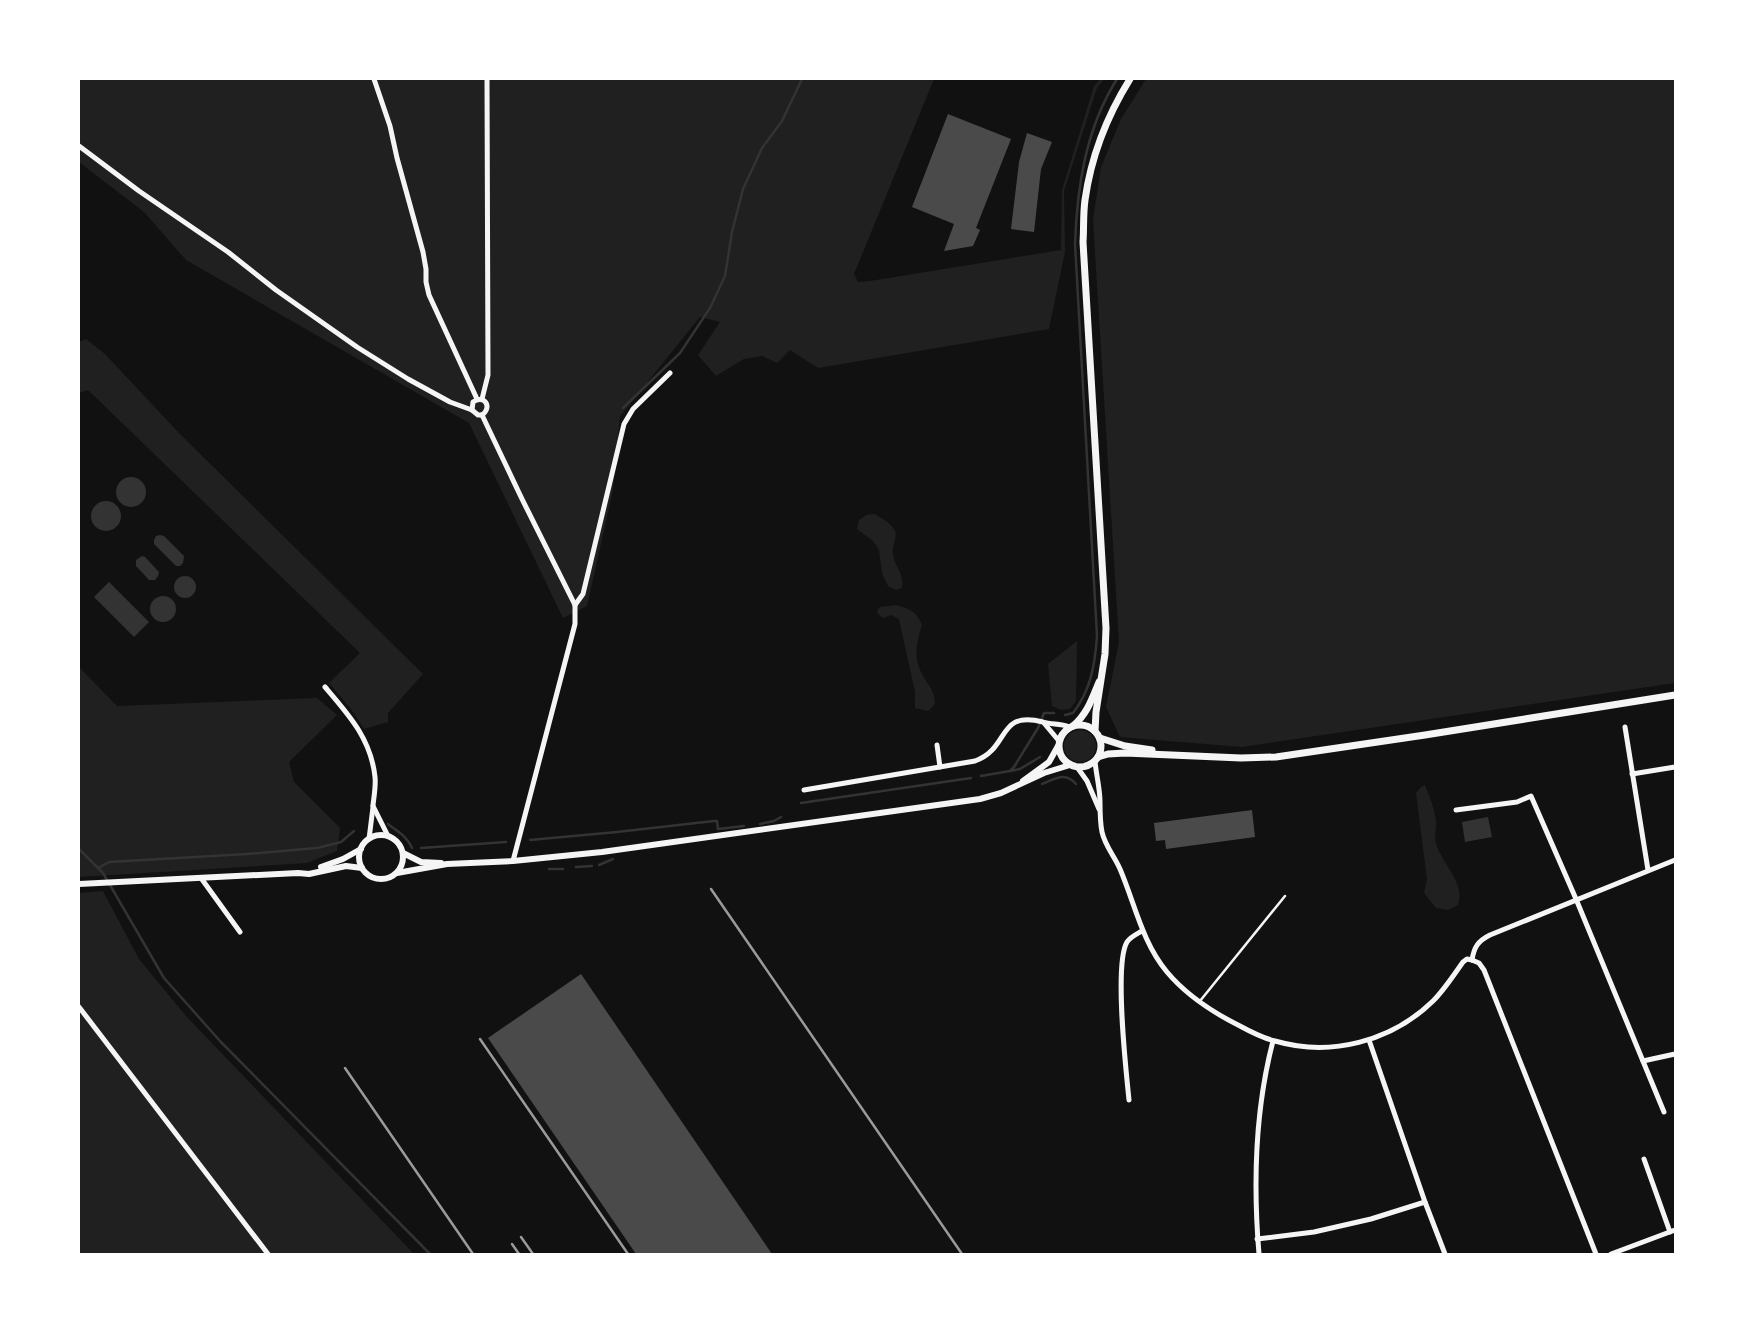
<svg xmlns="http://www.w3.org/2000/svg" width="1754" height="1333" font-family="Karla,sans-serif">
  <rect width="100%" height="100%" fill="#111"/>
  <g fill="#202020">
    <path d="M79 79H934L854 274 858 282 870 281 1061 250 1062 190 1094 86 1100 79H1104L1097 88 1064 191 1065 252 1049 329 818 368 790 350 777 363 762 356 744 359 716 376 698 355 720 322 700 317 620 416 613 490 587 606 563 618 469 423 186 260 144 212 79 162Z"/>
    <path d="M1146 79H1675V683L1242 747 1120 737 1106 707 1119 642 1093 220 1101 167 1121 119Z"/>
    <path d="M86 339 105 354 179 433 423 674 388 713V722L364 729 351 709 329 683 360 653 88 390 79 393V342Z"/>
    <path d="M874 514C881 518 892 523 895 531 898 538 891 547 893 554 895 568 904 572 902 588L896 590 888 586 882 573 879 550 873 541 857 529 859 520 866 515Z"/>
    <path d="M896 605C910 609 916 611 922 625 917 641 913 656 921 672 927 685 935 689 935 704L928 711 915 708V692L899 619 891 615 883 618 878 614 877 610 880 607Z"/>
    <path d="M1077 641 1076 701 1070 709 1061 710 1052 706 1048 664Z"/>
    <path d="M79 667 117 706 317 698 337 715 289 762 294 782 340 828 337 851 307 863 79 877Z"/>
    <circle cx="1080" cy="746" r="16"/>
    <path d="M1425 785C1429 796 1436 811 1436 823 1436 834 1433 837 1438 849 1446 868 1465 884 1458 905L1448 910 1436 908 1424 893 1427 879 1416 793 1421 787Z"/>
    <path d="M103 891 139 959 186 1016 414 1254H79V893Z"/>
  </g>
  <g fill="#333">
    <circle cx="131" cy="492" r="15"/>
    <circle cx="106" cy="516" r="15"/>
    <path d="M160 535 164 536 184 556 183 563 180 566H176L154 544V540L156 536Z"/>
    <path d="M142 556 145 557 159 572 158 576 155 580H149L136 566V560Z"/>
    <circle cx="185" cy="587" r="11"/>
    <path d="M109 582 149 622 134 637 94 597Z"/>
    <circle cx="163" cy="609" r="13"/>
    <path d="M1488 817 1492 837 1465 842 1462 822Z"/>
  </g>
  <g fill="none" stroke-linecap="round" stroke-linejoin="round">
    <g stroke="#333" stroke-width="2.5">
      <path d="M623 408 680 353 710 308 725 276 732 232 743 189 762 148 782 121 802 79"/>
      <path d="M1065 715 1073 713C1091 690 1095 664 1097 636L1075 244C1077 186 1086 128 1117 79"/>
      <path d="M1010 771 1020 769 1040 757"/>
      <path d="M981 776 1010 771 1014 767 1038 728 1044 713H1054"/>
      <path d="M1042 784C1055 779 1065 771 1076 784"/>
      <path d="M801 803 971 778"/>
      <path d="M388 824C398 832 407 836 412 848"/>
      <path d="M760 824 774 821 781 817"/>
      <path d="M530 840 617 832 714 821H717L718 829 744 826"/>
      <path d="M421 848 506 842"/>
      <path d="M79 849 103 873 164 978 220 1041 430 1254"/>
      <path d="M599 865 613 859"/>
      <path d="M576 867 592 866"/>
      <path d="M98 868 109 862 247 854 317 848 341 842 354 831"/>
      <path d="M549 869H563"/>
    </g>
  </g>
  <g fill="#4a4a4a">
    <path d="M948 114 1011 139 976 228 980 230 973 246 944 251 954 224 912 207Z"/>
    <path d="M1027 133 1052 142 1041 169 1034 232 1011 229 1019 162Z"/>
    <path d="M1252 810 1255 837 1166 849 1165 840 1156 841 1154 823Z"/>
    <path d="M581 974 772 1254H636L488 1038Z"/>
  </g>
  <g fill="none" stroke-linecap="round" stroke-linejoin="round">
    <path stroke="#f5f5f5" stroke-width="2.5" d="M1200 1001 1285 896"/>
    <g stroke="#f5f5f5" stroke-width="5">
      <path d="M374 79 390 126 397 158 423 252 426 269V282L429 295 477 399"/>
      <path d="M79 146 139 191 228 252 276 290 357 347 408 379 450 402 472 410 478 415H482"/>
      <path d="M482 399 488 375 487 79"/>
      <path d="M472 410 473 402C484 394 493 407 482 415"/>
      <path d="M482 415 522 499 575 605V624L513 861"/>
      <path d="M575 605 583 594 624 424 633 409 670 373"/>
      <path d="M325 687C349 715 371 739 375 777 376 786 374 796 373 805"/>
      <path d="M1044 723 1059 741"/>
      <path d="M1625 727 1648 870"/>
      <path d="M937 745 940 767"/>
      <path d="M1095 761C1096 774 1100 788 1100 802 1100 812 1100 822 1102 832 1105 846 1115 857 1120 869 1135 904 1142 942 1167 972 1187 996 1212 1012 1240 1026 1251 1032 1262 1038 1275 1041 1330 1057 1391 1042 1433 1001 1444 990 1453 976 1463 962L1467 959 1472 960"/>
      <path d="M1077 767 1087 781 1099 809"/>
      <path d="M1632 774 1675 767"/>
      <path d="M804 790 975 761C1011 748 996 710 1043 722 1052 725 1060 723 1069 727"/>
      <path d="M373 806 388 836"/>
      <path d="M1456 810 1517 802 1531 796 1576 899 1664 1112"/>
      <path d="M369 839 373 807"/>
      <path d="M201 878 240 932"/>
      <path d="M1472 960 1479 963 1484 970 1596 1254"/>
      <path d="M1472 960C1474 947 1478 941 1490 935L1675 860"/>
      <path d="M79 1007 268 1254"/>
      <path d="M1369 1040 1425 1202 1445 1254"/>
      <path d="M1643 1061 1675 1054"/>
      <path d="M1129 1100C1126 1070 1114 964 1127 942 1130 937 1137 934 1142 931"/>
      <path d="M1644 1159 1670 1232"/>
      <path d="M1257 1239 1314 1232 1371 1219 1425 1202"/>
      <path d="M1259 1254C1253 1183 1255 1110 1273 1041"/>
      <path d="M1611 1254 1675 1230"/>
    </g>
    <g stroke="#f5f5f5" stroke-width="6">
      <path d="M1023 781 1049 762 1058 746"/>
      <circle cx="381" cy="857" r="22"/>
      <path d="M403 853 421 862 441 863"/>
      <path d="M321 867 343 859 361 849"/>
      <path d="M397 873 447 864 513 861 602 852 980 799 1001 793 1044 773 1070 765"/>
      <path d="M79 884 298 873 309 874 346 866 362 868"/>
    </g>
    <g stroke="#f5f5f5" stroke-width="7">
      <circle cx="1080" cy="746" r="21"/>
      <path d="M1073 726C1087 714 1092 699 1099 682"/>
      <path d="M1095 731 1096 712 1105 654 1106 628 1083 242C1084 228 1083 214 1085 200 1091 157 1107 116 1130 79"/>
      <path d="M1100 738 1125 746 1152 750"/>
      <path d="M1098 757 1108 754 1125 753 1241 758 1276 757 1425 735 1675 695"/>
    </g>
    <g stroke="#9a9a9a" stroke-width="2.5">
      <path d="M711 889 962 1254"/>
      <path d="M480 1039 628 1254"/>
      <path d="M345 1068 473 1254"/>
      <path d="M521 1237 533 1254"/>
      <path d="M512 1244 519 1254"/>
    </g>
  </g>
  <rect width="1754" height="1333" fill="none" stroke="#ffffff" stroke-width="160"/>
</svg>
